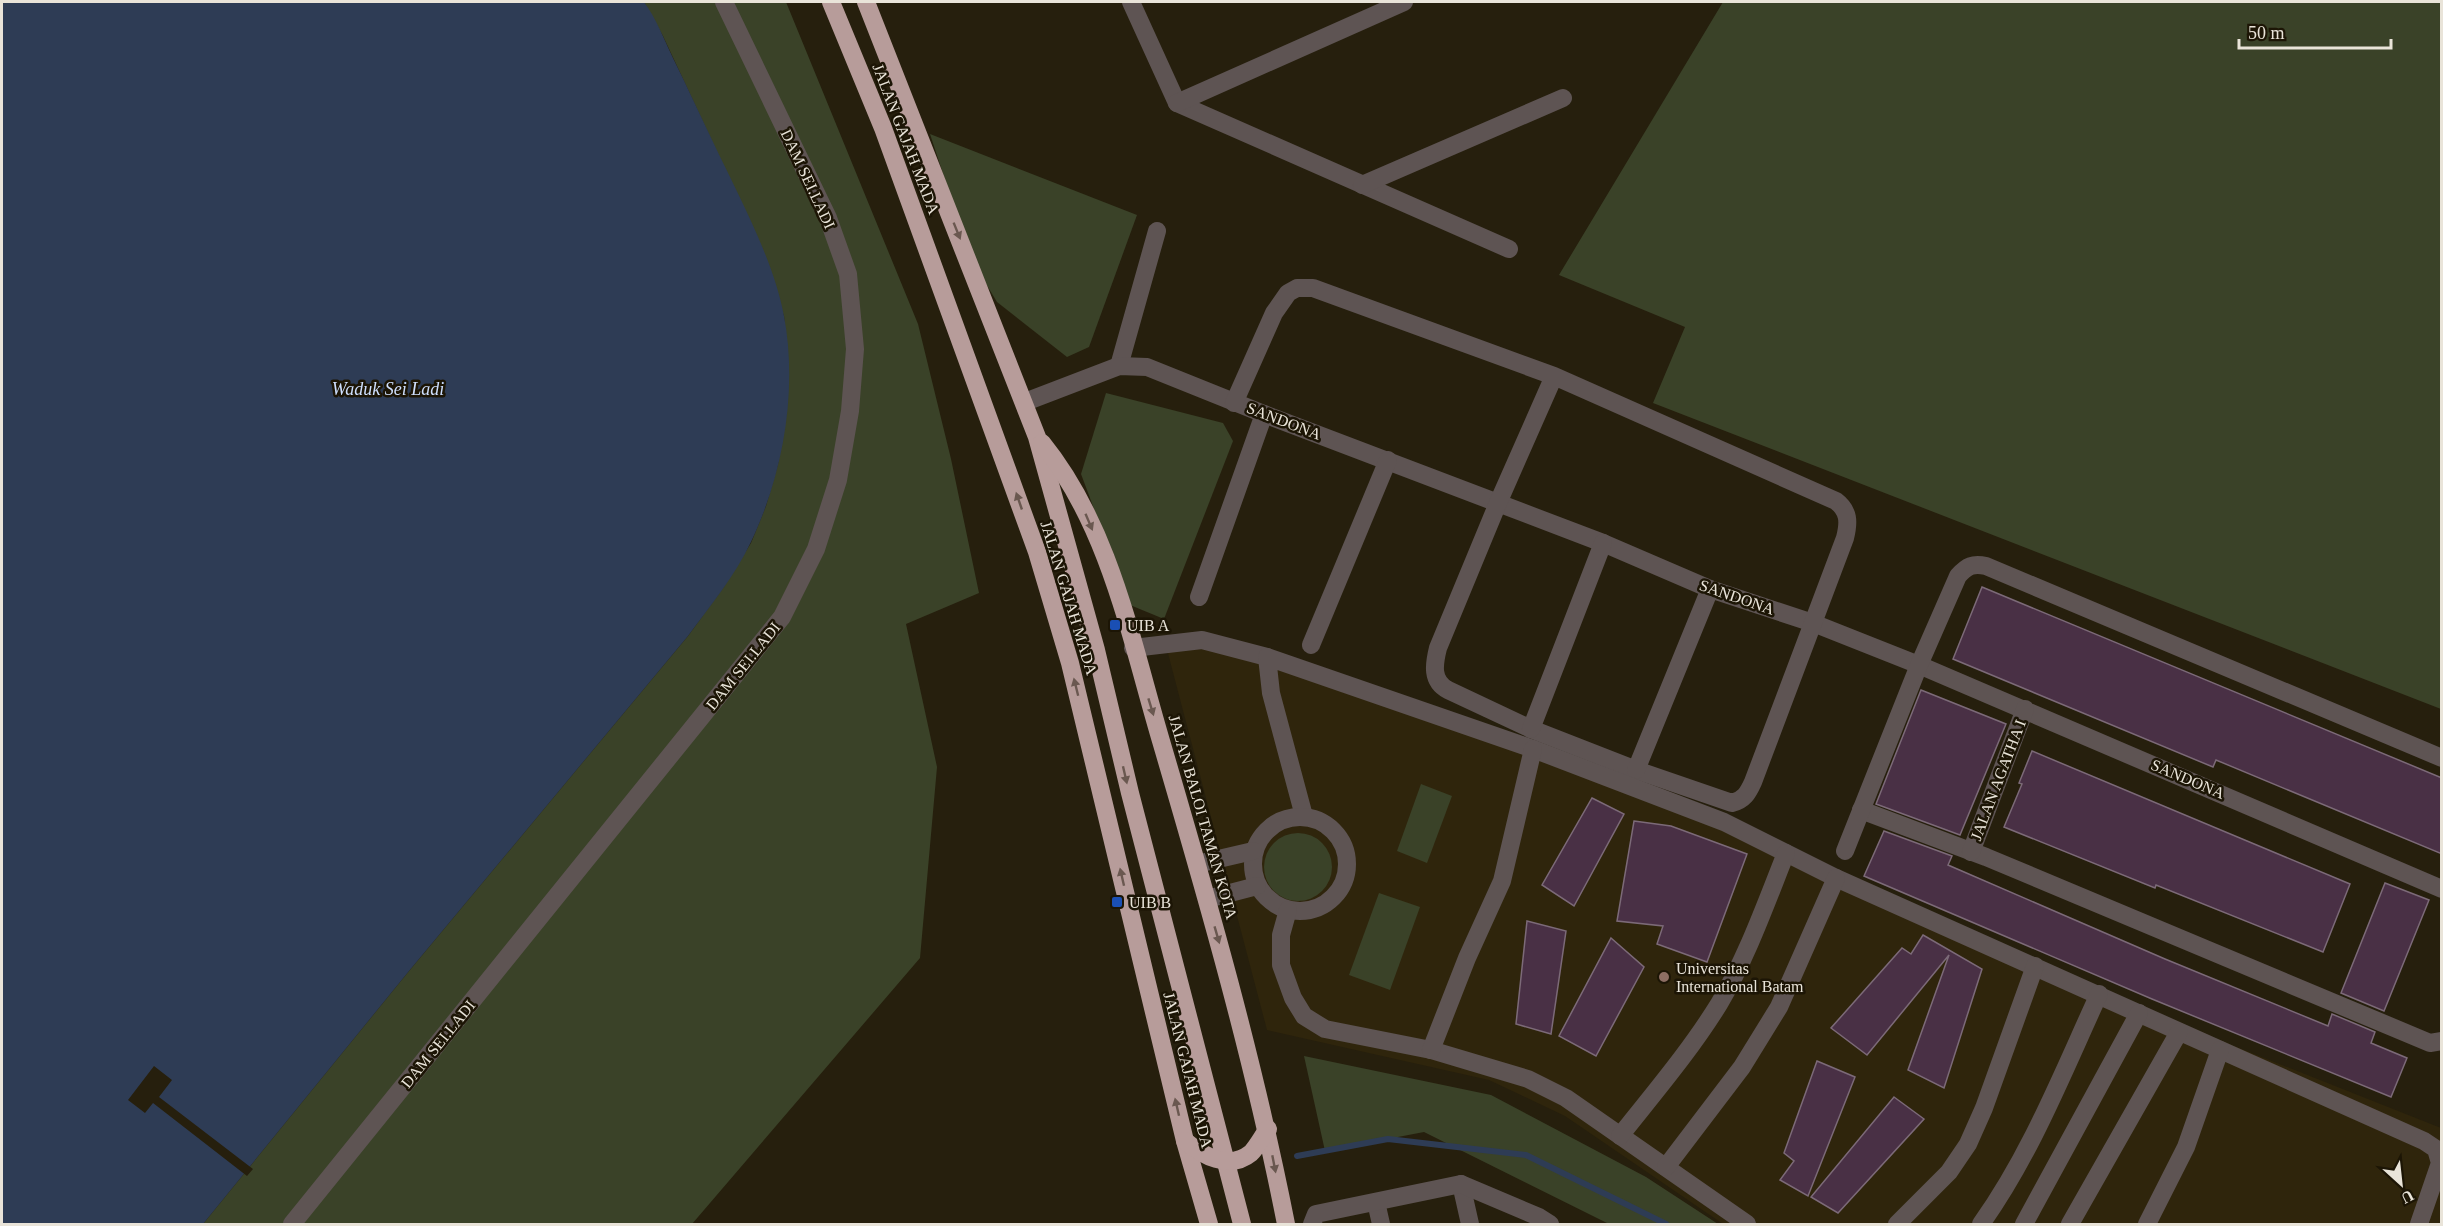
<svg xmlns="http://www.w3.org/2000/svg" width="2443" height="1226" font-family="Georgia,serif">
  <rect width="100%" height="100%" fill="#261f0d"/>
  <path fill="#2f250c" d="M1189 635 1575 760 2234 1046 2441 1128V1224H1723L1565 1116 1489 1080 1267 1030 1165 642Z"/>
  <g fill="#3a4228">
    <path d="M644 2H786L918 324 951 459 979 593 906 624 937 767 920 958 692 1224H203L409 971 688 636 723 588 751 543 766 506 778 464 786 417 788 364 784 316 759 242 663 36Z"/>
    <path d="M1723 2H2441V709L1653 403 1685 327 1559 275Z"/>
    <path d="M930 134 1137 215 1089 347 1067 357 997 302 971 259Z"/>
    <path d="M1106 393 1223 423 1233 441 1164 619 1130 605 1081 474Z"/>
    <path d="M1421 784 1452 796 1427 863 1397 851Z"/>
    <circle cx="1298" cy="867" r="34"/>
    <path d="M1379 893 1420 907 1390 990 1349 975Z"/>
    <path d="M1304 1056 1491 1095 1646 1177 1718 1224H1609L1424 1132 1325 1151Z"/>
  </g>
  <path fill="#2e3c55" d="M2 2H644C656 18 664 39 673 58 687 86 700 115 714 144 739 197 773 258 784 316 798 390 783 475 751 542 735 576 710 606 688 636L409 971 203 1224H2Z"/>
  <path fill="#261f0d" d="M154 1066 172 1080 159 1097 253 1169 247 1176 153 1103 145 1113 128 1100Z"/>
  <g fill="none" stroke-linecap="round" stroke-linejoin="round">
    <path stroke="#2e3c55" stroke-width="6" d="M1297 1156 1388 1139 1526 1155 1666 1224"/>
  </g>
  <g fill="#493045" stroke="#7c6a78" stroke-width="1.5">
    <path d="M1982 587 2442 778V854L2216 760 2213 767 1953 659Z"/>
    <path d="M1921 690 2006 724 1960 835 1876 804Z"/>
    <path d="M2032 751 2350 884 2323 952 2156 885 2155 888 2004 827 2022 784 2019 783Z"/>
    <path d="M1592 798 1624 814 1574 906 1542 885Z"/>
    <path d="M1634 821 1671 826 1747 854 1707 962 1657 944 1663 926 1617 921Z"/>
    <path d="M1884 831 1952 856 1948 865 2165 959 2328 1026 2332 1014 2375 1032 2371 1043 2407 1058 2391 1097 2152 999 1864 876Z"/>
    <path d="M2385 883 2429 900 2384 1011 2341 993Z"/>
    <path d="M1527 921 1566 931 1551 1034 1516 1024Z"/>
    <path d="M1923 935 1982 969 1944 1088 1908 1070 1949 955 1867 1055 1831 1028 1902 948 1911 954Z"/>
    <path d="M1611 938 1644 967 1596 1056 1559 1036Z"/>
    <path d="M1817 1061 1855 1077 1808 1196 1780 1180 1794 1161 1784 1153Z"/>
    <path d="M1894 1097 1924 1119 1838 1213 1811 1197Z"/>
  </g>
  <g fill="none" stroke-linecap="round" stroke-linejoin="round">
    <g stroke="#5e5453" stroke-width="18">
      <path d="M1131 2 1177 103 1509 249"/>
      <path d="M1177 103 1404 2"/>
      <path d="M1362 185 1563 98"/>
      <path d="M1119 366 1157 231"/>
      <path d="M1025 402 1119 366 1147 367 1264 414 1603 543 1710 589 1813 623 1919 665 2442 889"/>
      <path d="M1234 403 1274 313 1288 293 1297 288H1313L1554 376 1836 501C1849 511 1849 522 1845 538L1753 782C1748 793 1744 800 1732 803L1636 770 1531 729 1448 690C1431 681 1434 664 1438 648L1498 503 1554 376"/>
      <path d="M1199 597 1264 414"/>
      <path d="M1311 645 1388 460"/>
      <path d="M1133 648 1202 640 1267 657"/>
      <path d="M1531 729 1603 543"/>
      <path d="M1636 770 1710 589"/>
      <path d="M1861 810 1986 857 2430 1043 2442 1041"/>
      <path d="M1304 816 1271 693 1267 657 1533 749 1724 822 1836 878 2424 1141 2436 1149 2440 1163 2419 1224"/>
      <circle cx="1300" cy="864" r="47"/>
      <path d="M1845 851 1919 665 1958 576C1967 566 1973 563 1986 566L2442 758"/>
      <path d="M1971 852 2025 709"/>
      <path d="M1197 864 1253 851"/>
      <path d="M1207 899 1257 886"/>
      <path d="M1288 910 1281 935V965L1293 998 1304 1016 1325 1029 1431 1050 1528 1079 1566 1098 1747 1224"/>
      <path d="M1431 1050 1467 958 1502 881 1533 749"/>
      <path d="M1620 1136C1654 1093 1690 1051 1719 1004 1747 957 1766 903 1786 853"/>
      <path d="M1666 1167 1742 1067 1779 1007 1836 878"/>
      <path d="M1461 1184 1470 1224"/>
      <path d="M1376 1202 1381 1224"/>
      <path d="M292 1224 782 617 816 549 838 480 850 411 855 349 848 274 828 218 724 2"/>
      <path d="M1312 1224 1316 1214 1461 1184 1539 1217 1550 1224"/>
      <path d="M1897 1224 1949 1172 1968 1144 1984 1108 2035 966"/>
      <path d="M1981 1224C2031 1154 2063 1072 2099 994"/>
      <path d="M2024 1224 2139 1013"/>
      <path d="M2070 1224 2179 1032"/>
      <path d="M2147 1224 2186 1147 2220 1050"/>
    </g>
    <g stroke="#b79c9a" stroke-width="18">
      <path d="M831 2 883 128 1037 552 1070 663 1185 1141 1209 1224"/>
      <path d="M866 2 1037 437 1096 650 1130 793 1242 1224"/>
      <path d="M1042 443C1110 527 1131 640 1161 741 1208 901 1254 1061 1286 1224"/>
      <path d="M1185 1141C1202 1155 1229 1171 1251 1153 1257 1147 1262 1137 1268 1129"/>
    </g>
  </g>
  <defs><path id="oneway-solid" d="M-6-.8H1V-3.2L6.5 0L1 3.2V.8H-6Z" transform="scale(1.5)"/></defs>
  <g fill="#6a5850">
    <use href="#oneway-solid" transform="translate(957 231) rotate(68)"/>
    <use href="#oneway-solid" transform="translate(1019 501) rotate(-109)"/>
    <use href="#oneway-solid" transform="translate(1089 522) rotate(67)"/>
    <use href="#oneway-solid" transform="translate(1076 687) rotate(-104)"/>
    <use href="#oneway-solid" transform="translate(1151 707) rotate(73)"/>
    <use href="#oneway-solid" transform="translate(1125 775) rotate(77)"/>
    <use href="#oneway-solid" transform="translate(1122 877) rotate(-103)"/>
    <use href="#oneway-solid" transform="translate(1217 935) rotate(74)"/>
    <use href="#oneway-solid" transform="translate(1177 1107) rotate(-103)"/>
    <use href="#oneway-solid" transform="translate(1274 1164) rotate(79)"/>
  </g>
  <g fill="#1a4fb4" stroke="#1c1505" stroke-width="2">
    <rect x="1109" y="619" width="12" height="12" rx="3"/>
    <rect x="1111" y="896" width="12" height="12" rx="3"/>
  </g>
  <circle fill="#8d6e63" stroke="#1c1505" stroke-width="2" cx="1664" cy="977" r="6"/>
  <g text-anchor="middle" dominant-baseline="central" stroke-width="5" stroke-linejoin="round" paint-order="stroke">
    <g font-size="16" fill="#e9e4d9" stroke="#1c1505">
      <text transform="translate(906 139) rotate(69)">JALAN GAJAH MADA</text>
      <text transform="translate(808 179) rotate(65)">DAM SEI.LADI</text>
      <text transform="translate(1284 421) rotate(21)">SANDONA</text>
      <text transform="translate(1737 597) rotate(19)">SANDONA</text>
      <text transform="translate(1069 598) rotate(73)">JALAN GAJAH MADA</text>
      <text transform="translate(743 666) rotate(-51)">DAM SEI.LADI</text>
      <text transform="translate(2188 779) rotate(23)">SANDONA</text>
      <text transform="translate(1998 780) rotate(-69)">JALAN AGATHA I</text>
      <text transform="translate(1203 817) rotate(74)">JALAN BALOI TAMAN KOTA</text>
      <text transform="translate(438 1044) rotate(-51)">DAM SEI.LADI</text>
      <text transform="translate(1188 1070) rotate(76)">JALAN GAJAH MADA</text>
    </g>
    <g font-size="16" fill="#e9e4d9" stroke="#1c1505" text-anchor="start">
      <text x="1127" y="625">UIB A</text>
      <text x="1129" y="902">UIB B</text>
      <text x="1676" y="968">Universitas<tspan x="1676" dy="18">International Batam</tspan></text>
    </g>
    <g font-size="18" font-style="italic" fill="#cedffe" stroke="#1c1505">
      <text x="388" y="389">Waduk Sei Ladi</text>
    </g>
  </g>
  <rect width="2443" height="1226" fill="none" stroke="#e9e4d9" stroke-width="6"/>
  <g transform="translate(2401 1184) rotate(153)" stroke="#1c1505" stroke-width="4.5" paint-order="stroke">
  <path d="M0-4.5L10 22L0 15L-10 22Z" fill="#e9e4d9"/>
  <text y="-9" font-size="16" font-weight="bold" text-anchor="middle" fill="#e9e4d9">U</text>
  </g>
  <path d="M2239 39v9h152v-9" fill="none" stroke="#e9e4d9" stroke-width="3"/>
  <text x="2248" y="39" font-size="18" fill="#e9e4d9" stroke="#1c1505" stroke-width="4.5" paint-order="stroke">50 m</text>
</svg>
